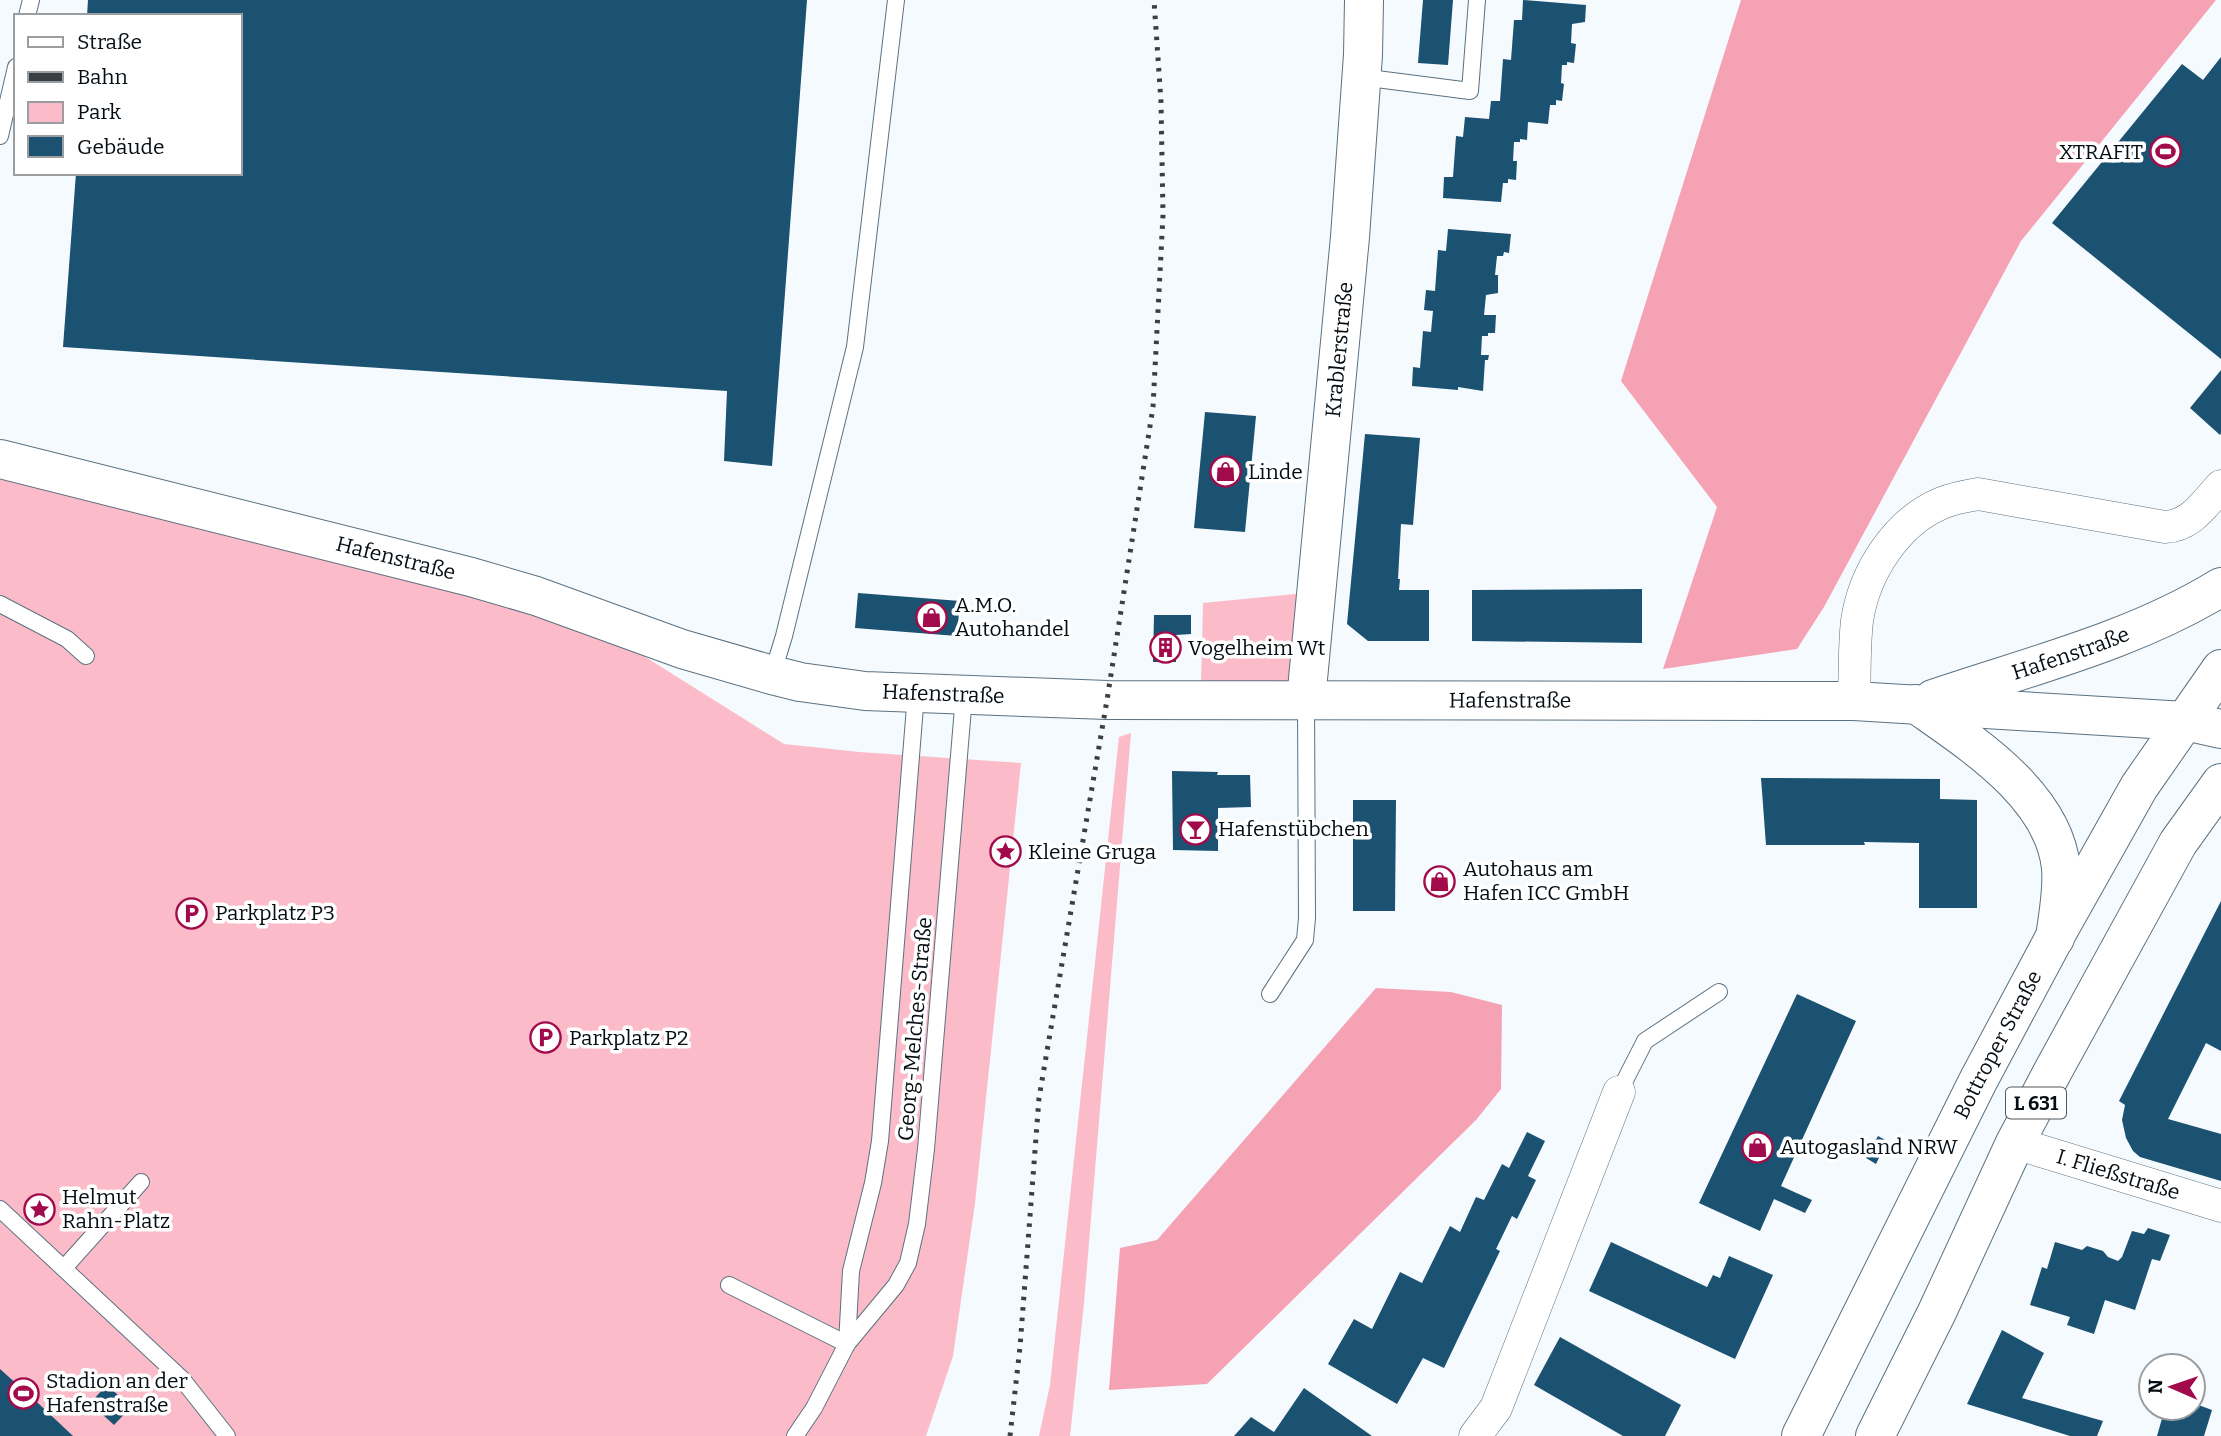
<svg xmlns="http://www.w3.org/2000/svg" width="2221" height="1436" font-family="Bitter,serif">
  <rect width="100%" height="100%" fill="#f4fafd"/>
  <g fill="#fbbbc8">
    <path d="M0 464 596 626 784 744 859 752 1021 763 975 1203 953 1356 926 1436H0Z"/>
    <path d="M1305 593 1297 689 1201 685 1203 603Z"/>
    <path d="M1131 733 1084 1303 1070 1436H1039L1050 1385 1119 737Z"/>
  </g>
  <g fill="#f6a2b5">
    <path d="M1741 0H2216L2021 241 1824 607 1797 649 1663 669 1717 507 1621 381Z"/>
    <path d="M1376 988 1451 992 1502 1005 1501 1089 1476 1120 1207 1384 1109 1390 1120 1248 1157 1240Z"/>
  </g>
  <g fill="#1b5171">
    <path d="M88 0H807L772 466 724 461 727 391 63 347 76 173H240V16H87Z"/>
    <path d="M1423 0H1453L1448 65 1418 63Z"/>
    <path d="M1523 0 1586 5 1585 22 1572 24 1571 43 1576 44 1574 63 1567 62V65H1562L1561 83 1564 84 1562 101 1556 100V105H1550L1548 124 1528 122 1527 140 1520 139V142H1514L1513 161H1517L1516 180 1508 179V183H1503L1501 202 1443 198 1444 177H1453L1456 136 1463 137 1465 117 1489 119 1491 101H1500L1503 59 1511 60 1514 20H1522Z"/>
    <path d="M2221 57V359L2052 223 2182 64 2203 80Z"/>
    <path d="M1448 229 1511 234 1509 253 1504 252 1503 256H1497L1495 275H1498V293L1486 295 1484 315H1496L1495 333H1488V336H1482L1481 355H1489L1488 360H1485L1483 391 1458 387V390L1412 386 1413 367 1420 368 1423 331 1431 332 1433 311 1424 310 1426 290 1435 291 1438 250 1446 251Z"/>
    <path d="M2221 370V433L2220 435 2190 408Z"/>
    <path d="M1205 412 1256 416 1245 532 1194 528Z"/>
    <path d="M1365 434 1420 438 1413 525 1401 524 1398 579H1400L1399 590H1429V641H1368L1347 624Z"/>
    <path d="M1642 589V643L1472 641V590Z"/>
    <path d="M858 593 960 601 957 636 855 628Z"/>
    <path d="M1154 615H1191V634L1176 635V662H1153Z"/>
    <path d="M1172 771 1218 772 1217 775H1250L1251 807 1218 808V851L1173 850Z"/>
    <path d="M1761 778 1940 779V799L1977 800V908H1919V843L1864 842 1865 845H1766Z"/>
    <path d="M1353 800H1396L1395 911H1353Z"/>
    <path d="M2221 901V1051L2206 1043 2168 1119 2221 1134V1181L2140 1157 2133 1151 2126 1138 2122 1120 2125 1105 2119 1101Z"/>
    <path d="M1797 994 1856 1021 1781 1186 1812 1200 1805 1213 1774 1199 1760 1231 1699 1203Z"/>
    <path d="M1527 1132 1545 1141 1528 1176 1536 1180 1517 1219 1512 1216 1496 1249 1500 1251 1444 1368 1423 1358 1397 1404 1328 1364 1354 1319 1372 1329 1400 1272 1422 1283 1450 1226 1460 1232 1476 1197 1484 1200 1502 1164 1509 1168Z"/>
    <path d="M1878 1136 1887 1141 1876 1164 1866 1158Z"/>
    <path d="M2148 1228 2170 1235 2160 1261 2152 1259 2135 1310 2105 1300 2094 1334 2067 1325 2070 1317 2030 1305 2042 1267 2047 1269 2055 1242 2082 1250 2087 1246 2103 1251 2108 1257 2118 1261 2122 1257 2132 1231 2144 1234Z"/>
    <path d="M1611 1242 1707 1287 1713 1275 1720 1278 1729 1256 1773 1275 1735 1359 1589 1291Z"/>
    <path d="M2002 1330 2044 1353 2022 1398 2103 1421 2097 1436H2070L1967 1404Z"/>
    <path d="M1560 1337 1681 1405 1665 1436H1623L1534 1385Z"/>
    <path d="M0 1369 39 1404 73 1436H0Z"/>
    <path d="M107 1385 131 1407 114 1425 90 1403Z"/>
    <path d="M1304 1388 1372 1436H1234L1251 1417 1274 1432Z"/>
    <path d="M2193 1403 2212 1410 2204 1436H2157L2165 1408H2193Z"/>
  </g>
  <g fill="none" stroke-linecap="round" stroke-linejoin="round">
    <defs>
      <g id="lane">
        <path d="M27 16 31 0"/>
        <path d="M1361 77 1470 91 1477 0"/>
        <path d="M0 136 16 67"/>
        <path d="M0 604 67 639 86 656"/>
        <path d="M772 675 784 636 855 347 896 0"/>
        <path d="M1270 994 1305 940 1307 918 1306 700"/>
        <path d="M1619 1092 1645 1041 1719 992"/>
        <path d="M0 1209 182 1379 227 1436"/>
        <path d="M64 1268 141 1182"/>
        <path d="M729 1285 847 1344"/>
        <path d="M847 1344 851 1271 873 1183 880 1141 916 694"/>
        <path d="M795 1436 814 1408 847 1344 896 1285 908 1263 917 1224 926 1149 964 696"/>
      </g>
      <g id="street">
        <path d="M1854 701C1855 675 1854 647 1857 621 1864 573 1896 522 1942 503 1954 498 1966 496 1978 494L2165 527C2191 526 2204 504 2221 486"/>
        <path id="s1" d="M2015 1143 2221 1206"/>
        <path d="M1475 1436 1496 1408 1619 1092"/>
      </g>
      <g id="secondary">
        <path id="s2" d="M0 459 471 577 536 596 682 649 772 675 800 682 865 691 1107 700 1854 701 2185 721 2221 729"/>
        <path id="s3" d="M1933 699C2030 666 2133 641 2221 587"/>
        <path id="s4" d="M1306 700 1350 237 1363 55 1364 0"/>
        <path d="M1916 704C1971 743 2054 795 2061 868 2063 891 2058 915 2055 938"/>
      </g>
      <g id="primary">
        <path id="s5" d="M1801 1436 1978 1081 2058 931 2139 787 2221 669"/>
        <path d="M1875 1436 1937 1312 2015 1143 2054 1069 2178 843 2221 783"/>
      </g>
    </defs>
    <use href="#lane" stroke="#5b7182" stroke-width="18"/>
    <use href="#street" stroke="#5b7182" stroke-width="33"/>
    <use href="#secondary" stroke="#5b7182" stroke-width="40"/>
    <use href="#primary" stroke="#5b7182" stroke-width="40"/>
    <use href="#lane" stroke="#fff" stroke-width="16"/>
    <use href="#street" stroke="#fff" stroke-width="32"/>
    <use href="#secondary" stroke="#fff" stroke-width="38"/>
    <use href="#primary" stroke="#fff" stroke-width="38"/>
    <path stroke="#383f45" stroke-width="5" stroke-dasharray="3.5 7" stroke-linecap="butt" d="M1010 1436 1020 1347 1039 1098 1107 700 1153 407 1163 215 1161 102 1154 0"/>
  </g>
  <defs>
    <symbol id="stadium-ring" viewBox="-11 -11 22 22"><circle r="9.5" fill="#fff" stroke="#a20b4b" stroke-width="1.5"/><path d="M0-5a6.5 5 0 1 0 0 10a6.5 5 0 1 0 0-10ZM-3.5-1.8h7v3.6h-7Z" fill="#a20b4b"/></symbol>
    <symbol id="shop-ring" viewBox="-11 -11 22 22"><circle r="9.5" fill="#fff" stroke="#a20b4b" stroke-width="1.5"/><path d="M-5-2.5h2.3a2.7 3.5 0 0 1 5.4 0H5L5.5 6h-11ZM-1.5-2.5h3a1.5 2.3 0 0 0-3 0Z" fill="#a20b4b"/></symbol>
    <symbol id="building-ring" viewBox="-11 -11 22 22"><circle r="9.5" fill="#fff" stroke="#a20b4b" stroke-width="1.5"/><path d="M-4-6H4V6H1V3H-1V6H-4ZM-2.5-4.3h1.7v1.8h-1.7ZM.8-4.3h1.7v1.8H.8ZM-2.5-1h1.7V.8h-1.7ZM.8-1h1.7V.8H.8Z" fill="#a20b4b"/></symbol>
    <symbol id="bar-ring" viewBox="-11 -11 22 22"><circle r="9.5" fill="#fff" stroke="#a20b4b" stroke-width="1.5"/><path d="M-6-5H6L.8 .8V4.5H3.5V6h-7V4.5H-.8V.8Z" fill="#a20b4b"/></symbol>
    <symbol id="sight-ring" viewBox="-11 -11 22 22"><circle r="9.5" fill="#fff" stroke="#a20b4b" stroke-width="1.5"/><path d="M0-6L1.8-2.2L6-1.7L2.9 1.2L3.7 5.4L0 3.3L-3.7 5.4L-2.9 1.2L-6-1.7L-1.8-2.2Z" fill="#a20b4b"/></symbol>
    <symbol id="parking-ring" viewBox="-11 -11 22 22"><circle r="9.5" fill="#fff" stroke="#a20b4b" stroke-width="1.5"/><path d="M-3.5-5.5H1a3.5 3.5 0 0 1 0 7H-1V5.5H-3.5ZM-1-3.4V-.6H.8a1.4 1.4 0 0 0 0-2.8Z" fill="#a20b4b"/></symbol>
  </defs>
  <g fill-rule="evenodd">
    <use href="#stadium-ring" x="2148" y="134" width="35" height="35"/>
    <use href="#shop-ring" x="1208" y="454" width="35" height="35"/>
    <use href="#shop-ring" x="914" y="600" width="35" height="35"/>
    <use href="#building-ring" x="1148" y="630" width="35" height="35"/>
    <use href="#bar-ring" x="1178" y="812" width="35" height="35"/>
    <use href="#sight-ring" x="988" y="834" width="35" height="35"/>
    <use href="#shop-ring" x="1422" y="864" width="35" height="35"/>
    <use href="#parking-ring" x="174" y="896" width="35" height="35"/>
    <use href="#parking-ring" x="528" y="1020" width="35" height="35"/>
    <use href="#shop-ring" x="1740" y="1130" width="35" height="35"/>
    <use href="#sight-ring" x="22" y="1192" width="35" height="35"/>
    <use href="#stadium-ring" x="6" y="1376" width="35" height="35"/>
  </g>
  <g text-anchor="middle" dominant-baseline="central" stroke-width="7" stroke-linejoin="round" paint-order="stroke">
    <rect fill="#fff" stroke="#50565a" stroke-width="2" x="2006" y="1087.5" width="60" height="31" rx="5"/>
    <g font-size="19" font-weight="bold" fill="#050d13">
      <text x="2036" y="1103">L 631</text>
    </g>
    <g font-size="21" fill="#050d13" stroke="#fff" text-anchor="start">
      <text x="2143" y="152" text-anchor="end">XTRAFIT</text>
      <text x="1248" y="472">Linde</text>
      <text x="955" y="605">A.M.O.<tspan x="955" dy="24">Autohandel</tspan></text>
      <text x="1188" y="648">Vogelheim Wt</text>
      <text x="1218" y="829">Hafenstübchen</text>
      <text x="1028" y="852">Kleine Gruga</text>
      <text x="1463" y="869">Autohaus am<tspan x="1463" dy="24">Hafen ICC GmbH</tspan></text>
      <text x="215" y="913">Parkplatz P3</text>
      <text x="569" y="1038">Parkplatz P2</text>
      <text x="1780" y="1147">Autogasland NRW</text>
      <text x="62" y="1197">Helmut<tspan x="62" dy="24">Rahn-Platz</tspan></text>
      <text x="46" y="1381">Stadion an der<tspan x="46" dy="24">Hafenstraße</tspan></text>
    </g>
    <g font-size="21" fill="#050d13" stroke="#fff">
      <text stroke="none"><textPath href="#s4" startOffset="352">Krablerstraße</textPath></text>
      <text stroke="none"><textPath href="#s2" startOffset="408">Hafenstraße</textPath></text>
      <text stroke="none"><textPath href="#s3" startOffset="145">Hafenstraße</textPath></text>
      <text stroke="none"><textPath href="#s2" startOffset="975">Hafenstraße</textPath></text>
      <text stroke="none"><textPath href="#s2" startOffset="1542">Hafenstraße</textPath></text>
      <text transform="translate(915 1029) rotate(-85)">Georg-Melches-Straße</text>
      <text stroke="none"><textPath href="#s5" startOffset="438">Bottroper Straße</textPath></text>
      <text stroke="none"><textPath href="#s1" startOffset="108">I. Fließstraße</textPath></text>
    </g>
  </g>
  <rect x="14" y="14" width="228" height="161" fill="#ffffff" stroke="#9b9ea1" stroke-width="2"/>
  <rect x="28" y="37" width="35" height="10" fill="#ffffff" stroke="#9b9ea1" stroke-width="2"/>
  <text x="77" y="49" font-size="21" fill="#050d13">Straße</text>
  <rect x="28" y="72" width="35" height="10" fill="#383f45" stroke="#9b9ea1" stroke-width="2"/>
  <text x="77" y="84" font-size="21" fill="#050d13">Bahn</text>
  <rect x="28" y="102" width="35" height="21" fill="#fbbbc8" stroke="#9b9ea1" stroke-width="2"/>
  <text x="77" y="119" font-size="21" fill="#050d13">Park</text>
  <rect x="28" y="136" width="35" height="21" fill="#1b5171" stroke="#9b9ea1" stroke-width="2"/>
  <text x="77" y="154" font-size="21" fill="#050d13">Gebäude</text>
  <g transform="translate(2172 1387) rotate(272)"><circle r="33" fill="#ffffff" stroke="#9b9ea1" stroke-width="2"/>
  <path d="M0-5L12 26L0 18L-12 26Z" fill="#a20b4b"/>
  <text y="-10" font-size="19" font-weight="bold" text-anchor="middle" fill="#050d13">N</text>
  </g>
</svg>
